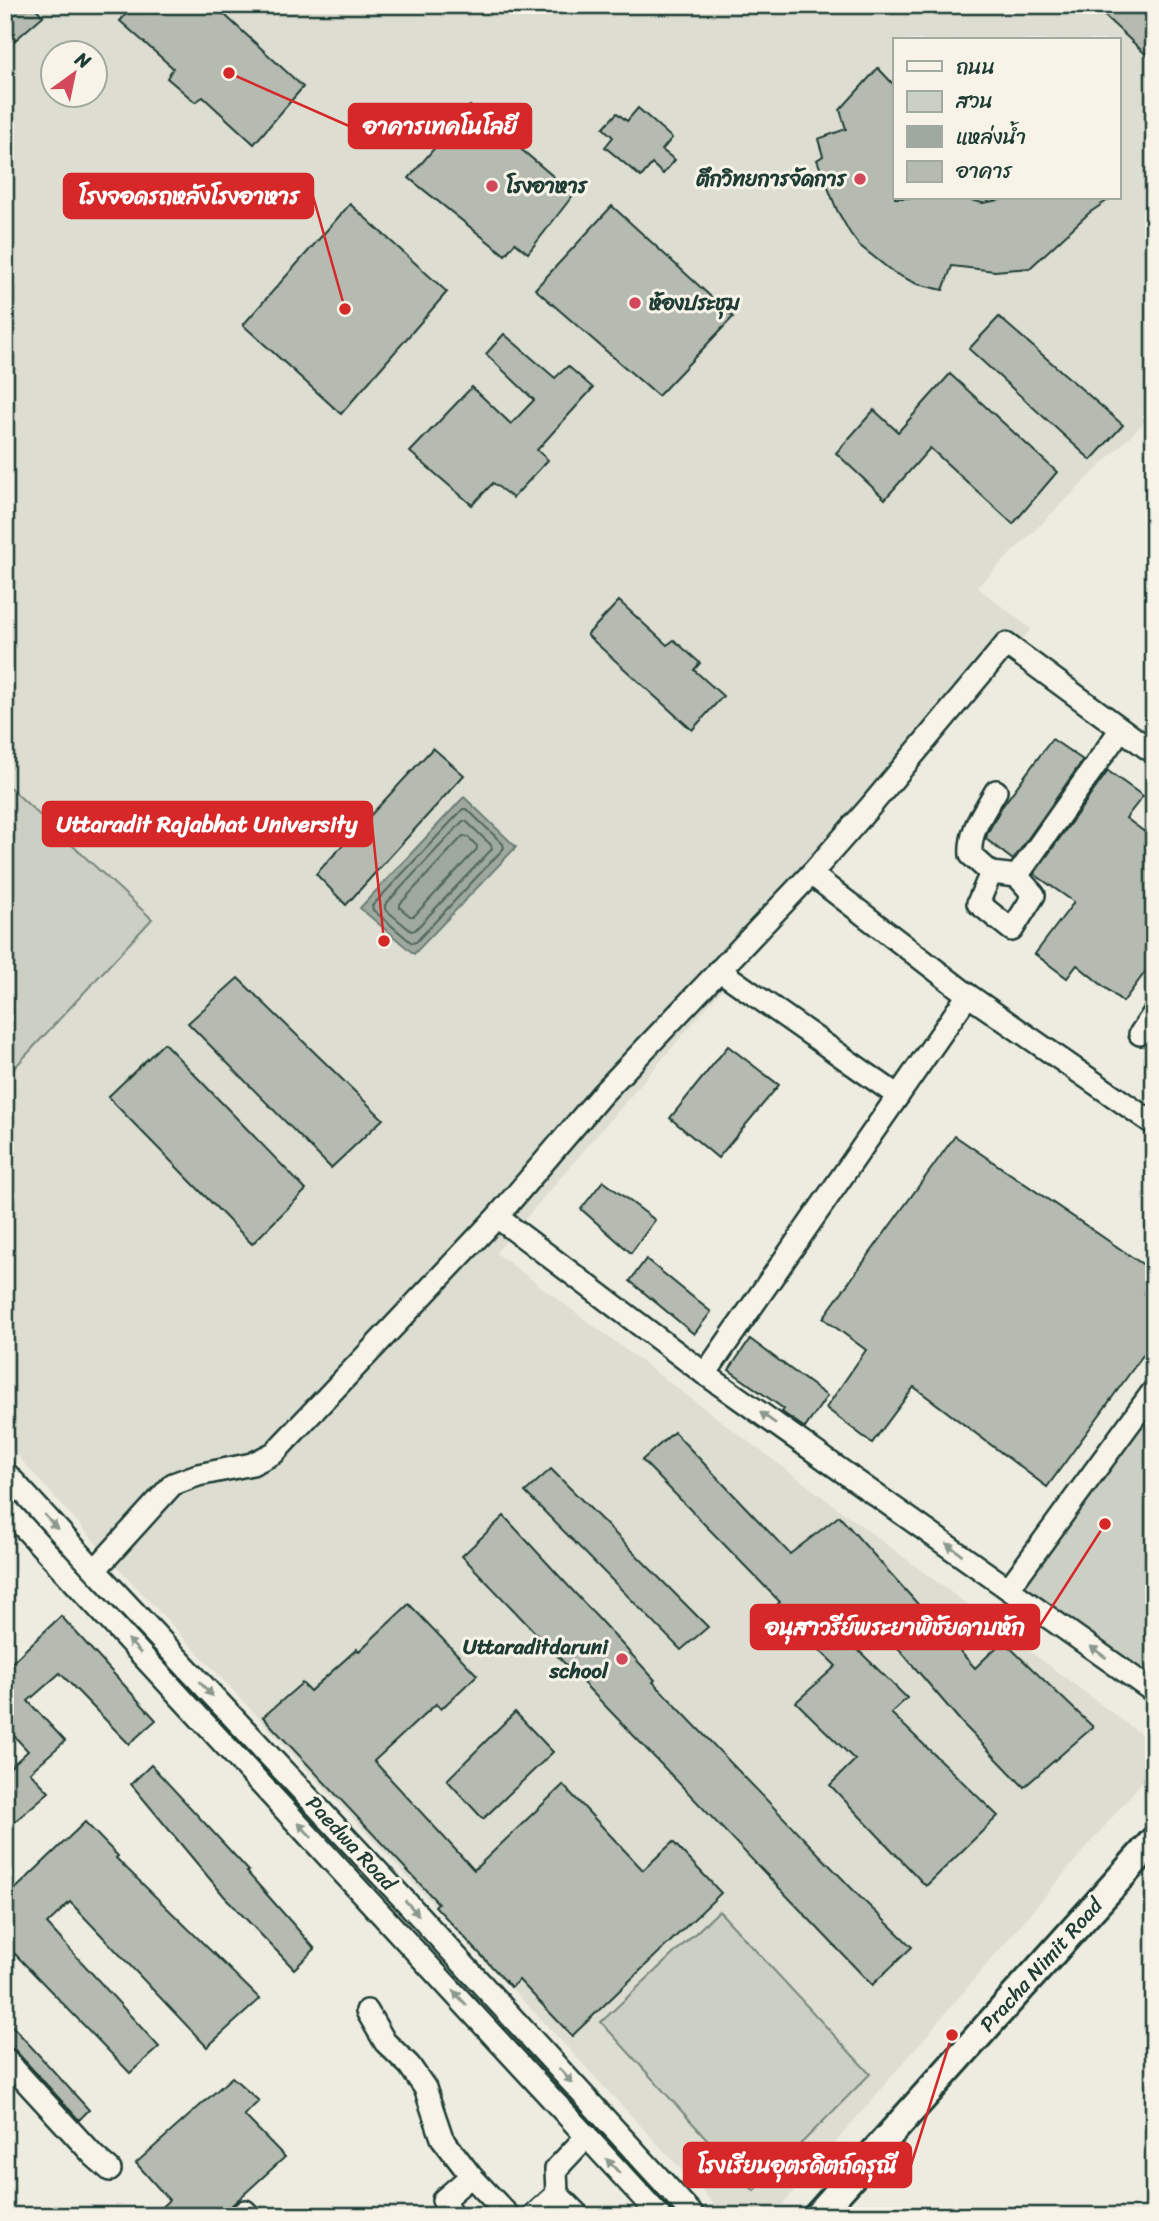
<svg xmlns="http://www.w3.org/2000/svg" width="1159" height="2221" font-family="Sriracha,'Playpen Sans Thai',sans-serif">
  <rect width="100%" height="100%" fill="#eeece1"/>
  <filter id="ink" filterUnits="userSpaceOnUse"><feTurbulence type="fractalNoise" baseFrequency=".0143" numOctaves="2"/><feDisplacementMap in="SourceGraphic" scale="14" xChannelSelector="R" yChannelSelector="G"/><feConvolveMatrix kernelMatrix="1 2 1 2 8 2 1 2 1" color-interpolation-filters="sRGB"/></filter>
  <g filter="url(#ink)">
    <path fill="#ddddd2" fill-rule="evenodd" d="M5 5H1154V413L977 587 1031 629 496 1253 1154 1744V1768L773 2216H725L124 1574 5 1442ZM895 40H1119V198H895ZM52 52H94V94H52Z"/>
    <g fill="#cccfc4" stroke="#76867c" stroke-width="2">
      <path d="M5 783 152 919 5 1078Z"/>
      <path d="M1154 1390V1692L1009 1588Z"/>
      <path d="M719 1911 870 2074 754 2191 601 2022Z"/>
    </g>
    <path fill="#9fa99f" stroke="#6c7e74" stroke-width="2" d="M464 797 516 847 414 954 360 908Z"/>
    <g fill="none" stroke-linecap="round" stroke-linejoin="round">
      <g stroke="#52685f" stroke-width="2">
        <path d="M463 809H467L503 844 504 848 416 942 412 943 373 910 372 906Z"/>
        <path d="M463 821 467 822 491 845 492 849 415 930 411 931 385 909V905Z"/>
        <path d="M463 836 468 837 477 846V849L414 916H410L400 908V904Z"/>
      </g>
    </g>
    <g fill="#b5bbb0" stroke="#1f3d34" stroke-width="2">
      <path d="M5 5H33L43 16 5 49Z"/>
      <path d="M134 5H214L303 87 254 144 203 97 195 102 167 78 173 68 120 21Z"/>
      <path d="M1093 5H1154V62Z"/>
      <path d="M878 68 895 86V198H962L983 203 1010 198H1111L1089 213 1030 268 995 271 952 266 943 290 917 284 894 273 859 245 850 233 837 210 817 160 823 156 818 139 846 129 840 110Z"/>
      <path d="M470 106 574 194 528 253 515 243 505 255 409 178Z"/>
      <path d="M638 108 672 138 662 150 675 160 663 174 652 164 641 177 605 147 613 137 603 128 617 113 627 121Z"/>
      <path d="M350 204 447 292 341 414 243 325Z"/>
      <path d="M612 206 733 317 658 396 535 289Z"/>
      <path d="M999 317 1123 425 1091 460 969 349Z"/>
      <path d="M504 334 555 378 568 366 593 388 537 450 548 460 513 498 493 483 472 505 410 452 472 387 511 424 534 400 486 354Z"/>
      <path d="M950 374 1057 472 1013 524 930 448 885 499 836 453 874 410 898 432Z"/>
      <path d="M619 601 667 645 674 640 700 663 694 670 723 696 692 730 587 635Z"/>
      <path d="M1052 739 1083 760 1013 860 986 839 987 834 1001 808Z"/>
      <path d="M433 748 464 775 346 905 316 874Z"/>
      <path d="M1108 771 1143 796 1126 818 1154 839V960L1123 1002 1077 965 1067 978 1035 954 1074 902 1034 874Z"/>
      <path d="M238 978 383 1119 331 1168 188 1023Z"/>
      <path d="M164 1043 306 1190 252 1244 108 1097Z"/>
      <path d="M728 1046 779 1085 718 1158 670 1118Z"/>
      <path d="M955 1136 1154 1272V1340L1047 1487 914 1387 872 1443 826 1408 866 1350 823 1318Z"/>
      <path d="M603 1181 655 1220 631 1253 581 1209Z"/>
      <path d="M646 1259 711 1312 694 1334 630 1281Z"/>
      <path d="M750 1339 827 1396 805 1428 782 1412 784 1409 729 1370Z"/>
      <path d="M674 1432 790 1554 839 1516 975 1668 1003 1641 1093 1727 1024 1787 962 1723 875 1621 851 1643 907 1698 891 1713 998 1816 926 1886 830 1785 855 1760 796 1702 836 1666 775 1607 780 1602 642 1460Z"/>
      <path d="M551 1469 708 1627 681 1650 525 1492Z"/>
      <path d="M504 1516 655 1680 653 1682 860 1897 912 1947 872 1985 462 1556Z"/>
      <path d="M409 1604 477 1675 441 1709 436 1704 374 1761 474 1870 563 1785 643 1870 673 1842 721 1893 572 2036 519 1980 511 1987 435 1906 438 1903 263 1717 302 1683 310 1691 357 1649 359 1651Z"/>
      <path d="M61 1616 156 1720 129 1744 60 1673 28 1701 65 1741 30 1772 49 1792 5 1830V1772L28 1751 5 1726V1669Z"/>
      <path d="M515 1712 553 1752 483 1819 447 1780Z"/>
      <path d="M151 1765 249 1871 247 1872 315 1949 294 1969 224 1896 131 1784Z"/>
      <path d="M85 1822 118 1856 116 1858 260 1999 207 2047 70 1902 47 1924 159 2047 130 2073 15 1954 5 1964V1899Z"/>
      <path d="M5 2018 89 2110 79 2120 15 2050 5 2046Z"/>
      <path d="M232 2077 259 2101 244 2115 285 2157 220 2216H152L169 2200 136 2163Z"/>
    </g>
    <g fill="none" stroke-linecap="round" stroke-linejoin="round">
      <defs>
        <g id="minor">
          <path d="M991 873 978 903 1012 930 1034 895 1017 876 991 873 971 855C969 830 984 812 996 791"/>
          <path d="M811 874 968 995 1154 1124"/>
          <path d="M1017 876 1121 729"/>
          <path d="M719 970 898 1096"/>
          <path d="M1140 1034 1154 1013"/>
          <path d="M497 1217 705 1374 1154 1692"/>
          <path d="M705 1374 968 995"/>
          <path d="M5 1472 95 1570 411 1907 694 2216"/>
          <path d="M5 1507 660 2216"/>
          <path d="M95 1570 173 1484 198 1475 252 1464 274 1453 497 1217 602 1094 811 874 869 808 1006 644 1154 753"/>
          <path d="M1009 1588 1154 1390"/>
          <path d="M367 2011 385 2042 409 2065 425 2088 442 2138 471 2176 509 2216"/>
          <path d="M5 2059 94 2156 110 2170"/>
          <path d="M557 2194 556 2169 587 2136"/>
          <path d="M239 2216 245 2211 250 2216"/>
          <path d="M452 2216 443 2200 471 2176"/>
          <path d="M533 2216 557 2194 579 2216"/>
        </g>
        <path id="major" d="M817 2216 1154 1840"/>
      </defs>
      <use href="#minor" stroke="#1f3d34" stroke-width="26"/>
      <use href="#major" stroke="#1f3d34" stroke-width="32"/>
      <use href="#minor" stroke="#f7f3e8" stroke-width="21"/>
      <use href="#major" stroke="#f7f3e8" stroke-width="26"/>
    </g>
    <defs><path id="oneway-solid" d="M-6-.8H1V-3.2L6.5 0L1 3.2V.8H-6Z" transform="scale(1.75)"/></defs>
    <g fill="#8b988e">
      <use href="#oneway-solid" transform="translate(768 1418) rotate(-145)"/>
      <use href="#oneway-solid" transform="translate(51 1522) rotate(48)"/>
      <use href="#oneway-solid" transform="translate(954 1549) rotate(-145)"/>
      <use href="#oneway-solid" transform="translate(134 1646) rotate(-133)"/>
      <use href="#oneway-solid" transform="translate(1098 1652) rotate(-144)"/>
      <use href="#oneway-solid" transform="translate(206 1689) rotate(47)"/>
      <use href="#oneway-solid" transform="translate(305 1830) rotate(-133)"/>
      <use href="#oneway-solid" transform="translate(412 1908) rotate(47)"/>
      <use href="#oneway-solid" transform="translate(460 1998) rotate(-132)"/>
      <use href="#oneway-solid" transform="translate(566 2076) rotate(47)"/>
      <use href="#oneway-solid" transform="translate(613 2166) rotate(-133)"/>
    </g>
  </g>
  <g fill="#d1495b" stroke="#f7f3e8" stroke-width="2.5">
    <circle cx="860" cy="179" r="7"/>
    <circle cx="492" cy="186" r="7"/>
    <circle cx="635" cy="303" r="7"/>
    <circle cx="622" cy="1659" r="7"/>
  </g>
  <g text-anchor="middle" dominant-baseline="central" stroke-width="6" stroke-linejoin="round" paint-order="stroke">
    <g font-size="21" font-weight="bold" fill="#1f3d34" stroke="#f7f3e8" text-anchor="end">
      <text x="846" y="179">ตึกวิทยการจัดการ</text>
      <text x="506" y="186" text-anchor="start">โรงอาหาร</text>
      <text x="649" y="303" text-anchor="start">ห้องประชุม</text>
      <text x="608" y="1647">Uttaraditdaruni<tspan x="608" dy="24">school</tspan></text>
    </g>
    <g font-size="21" fill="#1f3d34" stroke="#f7f3e8">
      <text transform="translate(351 1843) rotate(47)">Paedwa Road</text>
      <text transform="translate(1041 1965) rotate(-48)">Pracha Nimit Road</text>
    </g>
  </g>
  <path fill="none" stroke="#d62828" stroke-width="2.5" d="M229 73L349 126M345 309L313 196M384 941L372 824M1105 1524L1039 1627M952 2035L911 2165"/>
  <g fill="#d62828" stroke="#f7f3e8" stroke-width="2.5">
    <circle cx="229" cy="73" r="7"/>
    <circle cx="345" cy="309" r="7"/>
    <circle cx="384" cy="941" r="7"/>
    <circle cx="1105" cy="1524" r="7"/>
    <circle cx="952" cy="2035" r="7"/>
  </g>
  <g fill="#d62828" stroke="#d62828" stroke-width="2.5">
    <rect x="349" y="104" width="182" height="44" rx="7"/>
    <rect x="64" y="174" width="249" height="44" rx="7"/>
    <rect x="43" y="802" width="329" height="44" rx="7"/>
    <rect x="751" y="1605" width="288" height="44" rx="7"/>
    <rect x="684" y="2143" width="227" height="44" rx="7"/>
  </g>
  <g font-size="23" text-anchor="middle" font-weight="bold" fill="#fff">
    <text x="440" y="134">อาคารเทคโนโลยี</text>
    <text x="189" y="204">โรงจอดรถหลังโรงอาหาร</text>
    <text x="207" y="832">Uttaradit Rajabhat University</text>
    <text x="895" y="1635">อนุสาวรีย์พระยาพิชัยดาบหัก</text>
    <text x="797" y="2173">โรงเรียนอุตรดิตถ์ดรุณี</text>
  </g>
  <rect width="1159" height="2221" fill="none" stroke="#f7f3e8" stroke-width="28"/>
  <rect x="14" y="14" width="1131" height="2193" fill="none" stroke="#1f3d34" stroke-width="2.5" filter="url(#ink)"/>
  <rect x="893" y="38" width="228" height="161" fill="#f7f3e8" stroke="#a1aaa0" stroke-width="2"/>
  <rect x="907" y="61" width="35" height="10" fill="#f7f3e8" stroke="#a1aaa0" stroke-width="2"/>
  <text x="956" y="74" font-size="21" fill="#1f3d34">ถนน</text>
  <rect x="907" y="91" width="35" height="21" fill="#cccfc4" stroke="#a1aaa0" stroke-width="2"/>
  <text x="956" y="108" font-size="21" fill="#1f3d34">สวน</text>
  <rect x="907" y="126" width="35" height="21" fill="#9fa99f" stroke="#a1aaa0" stroke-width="2"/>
  <text x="956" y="144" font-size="21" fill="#1f3d34">แหล่งน้ำ</text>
  <rect x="907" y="161" width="35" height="21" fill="#b5bbb0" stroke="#a1aaa0" stroke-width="2"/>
  <text x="956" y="178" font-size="21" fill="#1f3d34">อาคาร</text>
  <g transform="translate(74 74) rotate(33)"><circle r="33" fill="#f7f3e8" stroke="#a1aaa0" stroke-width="2"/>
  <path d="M0-5L12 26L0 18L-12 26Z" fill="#d1495b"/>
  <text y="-10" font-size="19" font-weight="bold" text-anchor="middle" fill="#1f3d34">N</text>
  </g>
</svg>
